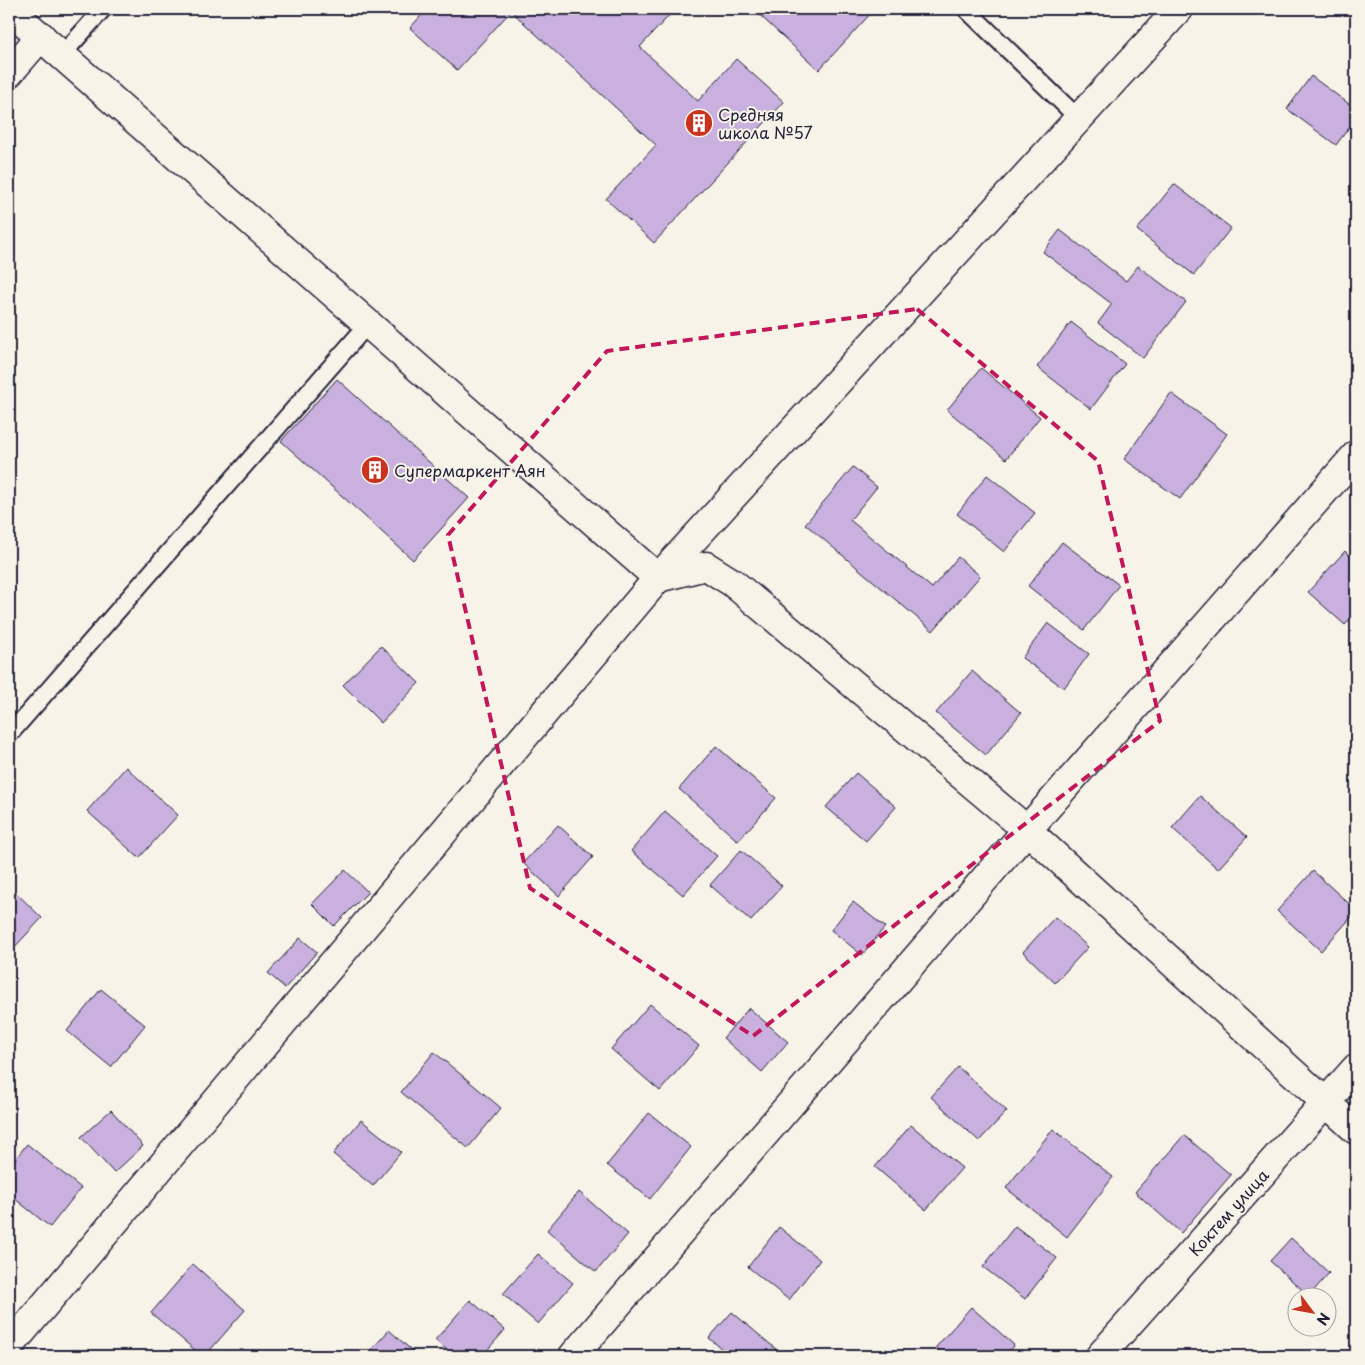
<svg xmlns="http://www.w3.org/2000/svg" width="1365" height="1365" font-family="'Playpen Sans',sans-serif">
  <rect width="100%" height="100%" fill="#f7f3e8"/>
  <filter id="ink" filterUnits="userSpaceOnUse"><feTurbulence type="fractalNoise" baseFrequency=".02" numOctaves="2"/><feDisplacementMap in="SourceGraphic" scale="10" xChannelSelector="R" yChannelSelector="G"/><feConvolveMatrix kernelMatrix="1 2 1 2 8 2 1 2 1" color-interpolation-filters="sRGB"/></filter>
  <g filter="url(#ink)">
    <g fill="#c9b0de" stroke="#22223b">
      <path d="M427 9H590L593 12 597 9H675L640 47 698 101 736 59 784 102 654 243 606 199 656 145 511 11 457 70 410 28Z"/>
      <path d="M753 9H871L873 11 819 70Z"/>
      <path d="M1311 76 1356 109V118L1336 145 1287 109Z"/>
      <path d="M1174 184 1231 228 1194 275 1137 230Z"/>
      <path d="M1060 230 1126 281 1138 266 1186 302 1143 358 1098 323 1112 304 1043 252Z"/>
      <path d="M1071 322 1125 364 1091 409 1037 367Z"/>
      <path d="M981 368 1040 417 1006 459 947 410Z"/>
      <path d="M337 379 469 498 413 560 281 441Z"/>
      <path d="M1171 393 1227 434 1180 499 1124 459Z"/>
      <path d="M853 467 877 487 850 520 932 588 958 557 980 576 933 631 805 524Z"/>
      <path d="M987 475 1035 513 1004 552 957 514Z"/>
      <path d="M1062 542 1119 585 1084 630 1028 586Z"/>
      <path d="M1345 551 1356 562V612L1345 625 1308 592Z"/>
      <path d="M1048 623 1089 654 1064 688 1022 658Z"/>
      <path d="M381 646 419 683 381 723 343 685Z"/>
      <path d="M972 671 1021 713 986 755 936 713Z"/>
      <path d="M716 746 776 798 738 841 679 789Z"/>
      <path d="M126 767 178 815 139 858 87 811Z"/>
      <path d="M856 773 896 807 866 841 826 807Z"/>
      <path d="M1200 796 1247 837 1218 869 1172 828Z"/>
      <path d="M665 811 717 856 683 895 631 851Z"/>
      <path d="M558 825 593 857 559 896 523 863Z"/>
      <path d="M741 850 782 886 751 921 710 885Z"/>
      <path d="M345 870 368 892 334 926 312 904Z"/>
      <path d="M1313 871 1356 910V912L1321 951 1277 911Z"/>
      <path d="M9 886 42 918 9 953Z"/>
      <path d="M853 902 885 927 862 955 831 930Z"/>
      <path d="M1055 917 1088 947 1055 983 1023 952Z"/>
      <path d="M300 938 317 952 285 988 268 973Z"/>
      <path d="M101 989 145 1025 111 1067 67 1031Z"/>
      <path d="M650 1004 699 1046 660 1091 611 1049Z"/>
      <path d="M749 1008 788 1042 762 1072 723 1038Z"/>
      <path d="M434 1052 501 1108 468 1148 401 1092Z"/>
      <path d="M958 1067 1007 1111 979 1141 931 1097Z"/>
      <path d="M111 1110 143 1146 114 1173 81 1137Z"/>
      <path d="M649 1113 691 1147 650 1199 607 1165Z"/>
      <path d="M361 1120 401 1152 373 1186 333 1154Z"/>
      <path d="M911 1125 962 1168 926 1210 875 1167Z"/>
      <path d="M1053 1129 1113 1177 1067 1237 1006 1188Z"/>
      <path d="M1184 1135 1231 1175 1181 1233 1135 1192Z"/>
      <path d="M27 1144 81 1188 50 1227 9 1194V1167Z"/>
      <path d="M579 1192 628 1234 596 1272 547 1230Z"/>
      <path d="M1015 1226 1057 1258 1025 1299 983 1267Z"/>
      <path d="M779 1227 820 1260 789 1300 748 1267Z"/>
      <path d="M1291 1238 1329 1273 1309 1296 1270 1261Z"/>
      <path d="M538 1254 573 1283 538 1324 503 1294Z"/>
      <path d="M193 1264 245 1310 205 1356H202L151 1313Z"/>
      <path d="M470 1300 505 1330 482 1356H454L435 1340Z"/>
      <path d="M971 1307 1014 1345 1004 1356H947L936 1347Z"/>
      <path d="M732 1312 776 1349 769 1356H730L709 1338Z"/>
      <path d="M389 1330 418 1356H366Z"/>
    </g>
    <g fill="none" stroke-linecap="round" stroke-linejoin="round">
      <defs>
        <g id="service">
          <path d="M966 9 1078 118"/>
          <path d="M62 55 103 9"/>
          <path d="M9 735 368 324"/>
        </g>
        <g id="minor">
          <path d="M9 9 658 578 706 566 733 583 1027 830 1356 1130"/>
          <path d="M9 73 41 36"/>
          <path d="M9 1347 658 578 1179 9"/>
          <path d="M573 1356 1027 830 1356 455"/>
          <path d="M1100 1356 1356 1068"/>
        </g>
      </defs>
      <use href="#service" stroke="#22223b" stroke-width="20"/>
      <use href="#minor" stroke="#22223b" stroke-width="31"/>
      <use href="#service" stroke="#f7f3e8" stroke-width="16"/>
      <use href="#minor" stroke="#f7f3e8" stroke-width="28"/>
    </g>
  </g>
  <path fill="none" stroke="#c2185b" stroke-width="4" stroke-dasharray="10 6" stroke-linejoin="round" d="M917 309 1098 461 1160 721 983 856 753 1036 530 888 448 535 607 351Z"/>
  <defs>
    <symbol id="building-disc" viewBox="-11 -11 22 22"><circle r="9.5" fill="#c8321e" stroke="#f7f3e8"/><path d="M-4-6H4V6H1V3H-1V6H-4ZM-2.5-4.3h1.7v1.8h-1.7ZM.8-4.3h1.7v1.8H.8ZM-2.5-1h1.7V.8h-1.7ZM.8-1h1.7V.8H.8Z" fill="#fff"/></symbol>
  </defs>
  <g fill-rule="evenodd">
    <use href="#building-disc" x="683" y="107" width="32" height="32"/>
    <use href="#building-disc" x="359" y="454" width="32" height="32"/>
  </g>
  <g text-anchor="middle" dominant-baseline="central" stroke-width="4" stroke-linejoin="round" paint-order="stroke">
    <g font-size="16" fill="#22223b" stroke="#f7f3e8" text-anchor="start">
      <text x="718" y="114">Средняя<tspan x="718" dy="18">школа №57</tspan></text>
      <text x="394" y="470">Супермаркент Аян</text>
    </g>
    <g font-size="16" fill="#22223b" stroke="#f7f3e8">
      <text transform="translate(1228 1212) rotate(-48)">Коктем улица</text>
    </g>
  </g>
  <rect width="1365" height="1365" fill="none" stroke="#f7f3e8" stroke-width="30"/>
  <rect x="15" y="15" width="1335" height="1335" fill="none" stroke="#22223b" stroke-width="2" filter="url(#ink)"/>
  <g transform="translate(1312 1312) rotate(122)"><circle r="24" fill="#f7f3e8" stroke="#a29fa3"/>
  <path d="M0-4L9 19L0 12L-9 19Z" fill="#c8321e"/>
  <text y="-8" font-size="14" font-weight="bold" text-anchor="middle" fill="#22223b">N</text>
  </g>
</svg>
